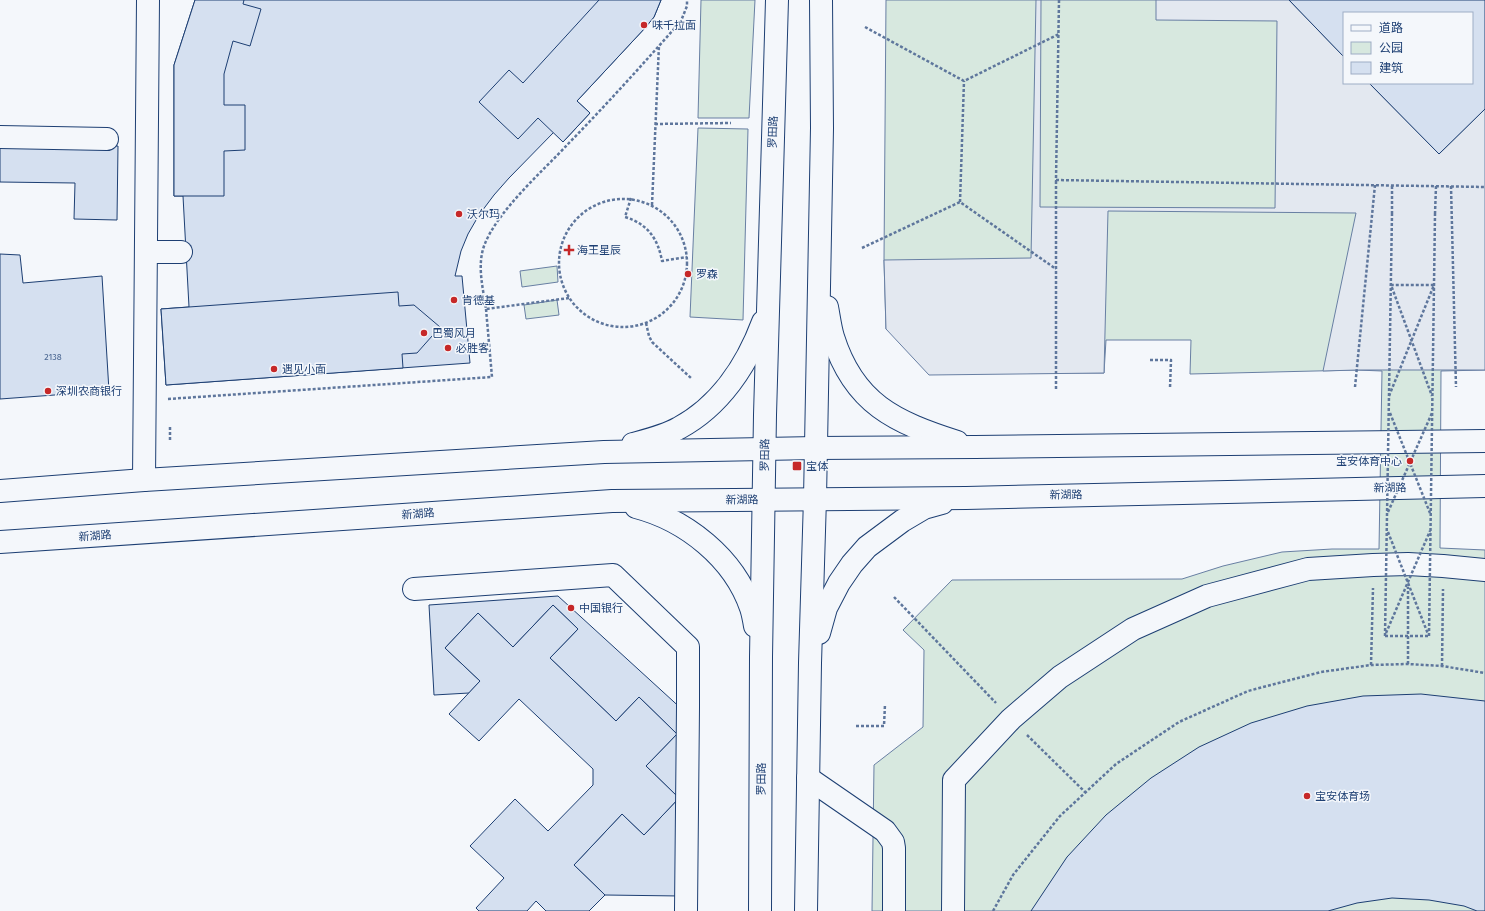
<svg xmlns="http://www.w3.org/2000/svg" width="1485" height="911" font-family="'Fira Sans','Noto Sans SC',sans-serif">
  <rect width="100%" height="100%" fill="#f4f7fb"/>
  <g fill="#d7e8df" stroke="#687fa3" fill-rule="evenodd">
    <path d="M701 0H755L749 118H698Z"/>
    <path d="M886 0H1485V370L1441 371 1440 548 1485 550V911H872L874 765 923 727 924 650 903 630 952 580 1182 579 1223 566 1282 552 1332 549H1379L1382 371 1357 370 1190 374 1191 340H1106L1104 373H1029L886 329 884 260ZM1344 13H1472V83H1344Z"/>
    <path d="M698 128 748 129 743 320 690 317Z"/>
    <path d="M557 266 558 282 522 287 520 271Z"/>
    <path d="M557 300 559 315 526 319 524 305Z"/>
  </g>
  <path fill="#e3e8f0" stroke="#687fa3" d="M1036 0H1041L1040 207 1275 208 1277 21 1156 20V0H1289L1344 57V83H1369L1439 154 1485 109V370H1357L1323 371 1356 213 1108 211 1104 373 929 375 886 329 884 260 1031 258Z"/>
  <g fill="#d5e0f0" stroke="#1d3f73">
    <path d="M195 0H661L654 17 645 28 577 101 590 113 563 142 554 132 509 178 494 195 479 215 468 234 461 251 455 276H462L470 363 166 385 161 309 189 307 183 196H174V65Z"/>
    <path d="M195 0H244L243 4 261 9 250 46 233 41 224 74V105H245V150L224 151V196H174V65Z"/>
    <path d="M599 0H661L654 17 645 28 577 101 590 113 563 142 538 118 518 139 479 102 509 70 523 83Z"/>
    <path d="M1289 0H1485V109L1439 154 1369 83H1472V13H1344V57Z"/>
    <path d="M0 144 118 146 117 220 74 219 75 183 0 182Z"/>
    <path d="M0 254 20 255 23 283 102 276 109 391 0 399Z"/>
    <path d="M398 292 399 306 414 305 440 327 417 353 402 354 403 368 166 385 161 309Z"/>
    <path d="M558 596 685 712 680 896 605 895 574 865 622 814 644 835 679 798 646 766 677 734 639 697 616 721 550 658 578 629 553 605 513 647 478 613 445 648 480 681 469 693 434 695 429 605Z"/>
    <path d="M553 605 578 629 550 658 616 721 639 697 677 734 646 766 679 798 644 835 622 814 574 865 605 895 589 911H546L536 901 527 911H479L476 908 504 878 470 846 515 799 548 831 593 785V769L519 699 479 741 449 714 480 681 445 648 478 613 513 647Z"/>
    <path d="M1421 694 1485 701V911H1477L1464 906 1429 900 1392 898 1357 903 1328 911H1031L1067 857 1106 815 1151 778 1199 747 1251 723 1307 706 1363 696Z"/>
  </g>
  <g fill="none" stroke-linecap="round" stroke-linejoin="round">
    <defs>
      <g id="minor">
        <path d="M0 137 107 139"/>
        <path d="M146 252H181"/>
        <path d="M144 480 148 0"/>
        <path d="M414 589 613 575 688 647V707L686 911"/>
        <path d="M808 778 885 831 893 842 894 848V911"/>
        <path d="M953 911 954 780 1011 719 1060 677 1133 629 1207 596 1308 569 1373 565 1408 564 1443 566 1485 570"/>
      </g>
      <g id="major">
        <path d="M827 307C829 317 830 327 833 337 854 404 895 422 957 442"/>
        <path d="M633 444C648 440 665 436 679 428 720 406 747 365 763 322"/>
        <path d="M0 491 144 480 604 452 816 448 975 447 1485 441"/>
        <path d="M636 507C686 520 734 558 751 608 753 614 754 620 755 626"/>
        <path d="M0 542 612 501 966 498 1485 486"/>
        <path d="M819 633 826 608 839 583 852 564 867 547 902 521 924 508 942 503"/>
        <path d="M760 911 761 657 765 415 777 0"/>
        <path d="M806 911 810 663 815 498 822 128 821 0"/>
      </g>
    </defs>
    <use href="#minor" stroke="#1d3f73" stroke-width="24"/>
    <use href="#major" stroke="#1d3f73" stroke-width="24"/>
    <g stroke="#5e769c" stroke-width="2.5" stroke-dasharray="3 2" stroke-linecap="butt">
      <path d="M1059 0 1056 180 1485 187"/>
      <path d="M865 27 964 81 1059 34"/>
      <path d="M655 124 731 123"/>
      <path d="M1451 186 1456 387"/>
      <path d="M631 198 625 217C648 224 658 239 662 261L687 257"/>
      <circle cx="623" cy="263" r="64"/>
      <path d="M960 202 964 81"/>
      <path d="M652 205 659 45"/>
      <path d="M1392 214V185"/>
      <path d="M1435 214 1436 186"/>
      <path d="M862 248 960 202 1056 269"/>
      <path d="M569 298 486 309C483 288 477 266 484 246 497 211 543 171 568 144 607 104 644 63 681 21L687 6V0"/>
      <path d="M646 323 649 336 652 342 692 379"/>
      <path d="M1150 360H1171L1170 388"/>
      <path d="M1355 387 1375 185"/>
      <path d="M1056 389V180"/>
      <path d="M1389 396 1434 285H1391L1432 396"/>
      <path d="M168 399 492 377 486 309"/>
      <path d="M170 427V440"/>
      <path d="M894 597 996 703"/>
      <path d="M1385 636H1429"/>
      <path d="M1408 664V587"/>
      <path d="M1371 665 1373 588"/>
      <path d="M1442 666 1443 589"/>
      <path d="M856 726H884L885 704"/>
      <path d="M1027 735 1085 792"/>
      <path d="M993 911 1013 875 1060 816 1116 764 1179 722 1248 691 1321 672 1371 665 1408 664 1442 666 1485 673"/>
    </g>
    <use href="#minor" stroke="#f4f7fb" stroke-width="22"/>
    <use href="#major" stroke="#f4f7fb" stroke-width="22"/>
    <g stroke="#5e769c" stroke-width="2.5" stroke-dasharray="3 2" stroke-linecap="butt">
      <path d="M1390 413 1430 513"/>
      <path d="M1388 512 1432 413"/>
      <path d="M1388 532 1428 634"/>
      <path d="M1386 633 1430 531"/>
      <path d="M1385 636 1392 214"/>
      <path d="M1429 636 1435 214"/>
    </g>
  </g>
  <g fill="#c62828" stroke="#f4f7fb" stroke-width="1.5">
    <circle cx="644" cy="25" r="4"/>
    <circle cx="459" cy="214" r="4"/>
    <path d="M567 244h4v4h4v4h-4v4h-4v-4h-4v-4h4z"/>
    <circle cx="688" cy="274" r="4"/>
    <circle cx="454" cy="300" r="4"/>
    <circle cx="424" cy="333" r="4"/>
    <circle cx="448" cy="348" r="4"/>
    <circle cx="274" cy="369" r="4"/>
    <circle cx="48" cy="391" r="4"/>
    <circle cx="1410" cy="461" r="4"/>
    <rect x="792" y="461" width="10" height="10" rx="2"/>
    <circle cx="571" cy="608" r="4"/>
    <circle cx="1307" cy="796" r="4"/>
  </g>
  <g text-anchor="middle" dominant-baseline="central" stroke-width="3" stroke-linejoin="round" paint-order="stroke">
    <g font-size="9" fill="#4b6792">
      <text x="53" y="357">2138</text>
    </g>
    <g font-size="11" fill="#1d3f73" stroke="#f4f7fb" text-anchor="start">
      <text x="652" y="25">味千拉面</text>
      <text x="467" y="214">沃尔玛</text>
      <text x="577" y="250">海王星辰</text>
      <text x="696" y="274">罗森</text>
      <text x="462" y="300">肯德基</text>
      <text x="432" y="333">巴蜀风月</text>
      <text x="456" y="348">必胜客</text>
      <text x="282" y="369">遇见小面</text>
      <text x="56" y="391">深圳农商银行</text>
      <text x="1402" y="461" text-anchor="end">宝安体育中心</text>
      <text x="806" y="466">宝体</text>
      <text x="579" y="608">中国银行</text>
      <text x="1315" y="796">宝安体育场</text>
    </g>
    <g font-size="11" fill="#1d3f73" stroke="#f4f7fb">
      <text transform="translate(773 132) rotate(-88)">罗田路</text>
      <text transform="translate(765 455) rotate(-89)">罗田路</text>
      <text transform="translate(1390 488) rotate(-1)">新湖路</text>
      <text transform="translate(1066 495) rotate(-1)">新湖路</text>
      <text transform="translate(742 500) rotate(-1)">新湖路</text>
      <text transform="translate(418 514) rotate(-4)">新湖路</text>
      <text transform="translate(95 536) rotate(-4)">新湖路</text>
      <text transform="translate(761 779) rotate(-90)">罗田路</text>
    </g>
  </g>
  <rect x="1343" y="12" width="130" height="72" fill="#f4f7fb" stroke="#9eadc5"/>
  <rect x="1351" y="25" width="20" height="6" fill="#f4f7fb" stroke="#9eadc5"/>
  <text x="1379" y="32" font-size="12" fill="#1d3f73">道路</text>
  <rect x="1351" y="42" width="20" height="12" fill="#d7e8df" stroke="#9eadc5"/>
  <text x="1379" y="52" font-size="12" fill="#1d3f73">公园</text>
  <rect x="1351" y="62" width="20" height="12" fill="#d5e0f0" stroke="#9eadc5"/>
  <text x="1379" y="72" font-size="12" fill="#1d3f73">建筑</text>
</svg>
